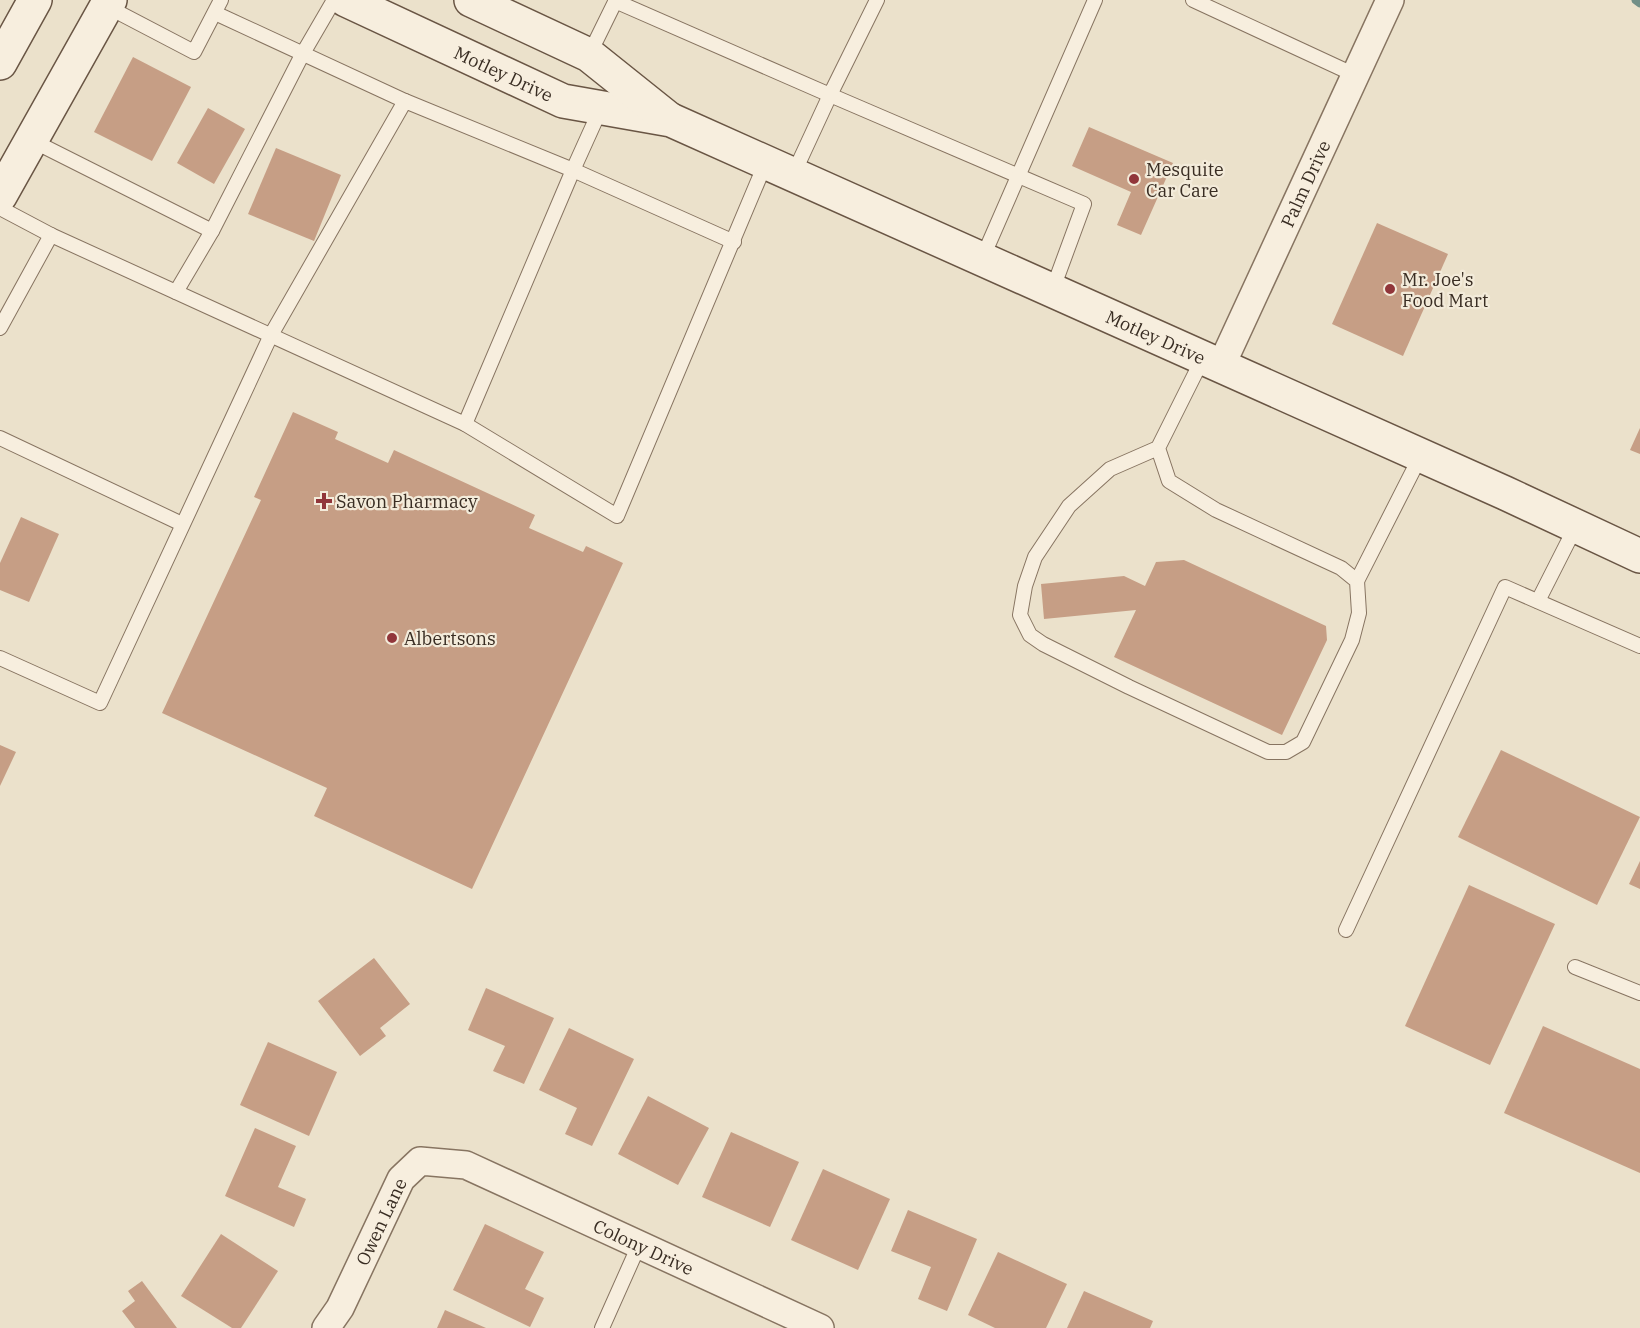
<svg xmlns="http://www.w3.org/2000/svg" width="1640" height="1328" font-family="'IBM Plex Serif',serif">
  <rect width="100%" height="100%" fill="#ebe1cb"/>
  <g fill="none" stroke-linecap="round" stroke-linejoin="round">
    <path stroke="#728f87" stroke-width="9" d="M1636 0 1640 3"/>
  </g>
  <g fill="#c69e85">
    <path d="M133 57 191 87 152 161 94 132Z"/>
    <path d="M208 108 245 129 214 184 177 163Z"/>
    <path d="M1089 127 1173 163 1141 235 1117 225 1131 192 1072 166Z"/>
    <path d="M276 148 341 175 314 241 248 214Z"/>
    <path d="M1377 223 1448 254 1403 356 1332 324Z"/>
    <path d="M293 412 338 432 335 439 388 463 394 450 535 515 529 528 583 552 586 546 623 563 472 889 314 816 327 788 162 713 261 500 254 497Z"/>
    <path d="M1640 428V454L1630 450Z"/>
    <path d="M21 517 59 534 29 602 0 590V563Z"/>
    <path d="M1184 560 1326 626 1327 640 1282 735 1114 657 1136 610 1044 619 1041 584 1124 576 1145 586 1156 562Z"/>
    <path d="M0 745 16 752 0 786Z"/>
    <path d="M1501 750 1640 817 1597 905 1458 837Z"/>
    <path d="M1640 861V889L1629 884Z"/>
    <path d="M1469 885 1555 924 1490 1065 1405 1026Z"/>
    <path d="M374 958 410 1004 380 1028 386 1036 360 1056 318 1001Z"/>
    <path d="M486 988 554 1018 524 1084 493 1071 505 1046 468 1030Z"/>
    <path d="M1543 1026 1640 1069V1173L1504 1113Z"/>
    <path d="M569 1028 634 1059 592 1146 565 1134 577 1108 539 1090Z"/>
    <path d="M268 1042 337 1072 309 1136 240 1105Z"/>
    <path d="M648 1096 709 1128 678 1185 618 1154Z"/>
    <path d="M255 1128 296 1146 278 1187 306 1199 294 1227 225 1196Z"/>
    <path d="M731 1132 799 1162 770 1227 702 1197Z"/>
    <path d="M823 1169 890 1199 858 1270 791 1240Z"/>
    <path d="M908 1210 977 1239 947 1311 918 1299 931 1267 891 1251Z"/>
    <path d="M485 1224 544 1252 525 1289 544 1298 530 1327 453 1290Z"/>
    <path d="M221 1234 278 1271 241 1328H232L181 1296Z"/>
    <path d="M998 1252 1067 1284 1046 1328H995L968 1315Z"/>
    <path d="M142 1281 177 1328H135L122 1311 135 1301 128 1291Z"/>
    <path d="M1084 1291 1153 1321 1150 1328H1067Z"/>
    <path d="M445 1310 486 1328H437Z"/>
  </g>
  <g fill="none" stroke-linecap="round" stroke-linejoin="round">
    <defs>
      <g id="service">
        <path d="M1193 0 1355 75"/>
        <path d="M615 1 830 95 877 0"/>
        <path d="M106 6 194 52 221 0"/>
        <path d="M215 13 405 101"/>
        <path d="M589 55 616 0"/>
        <path d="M31 140 212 231 302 55 334 0"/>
        <path d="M793 175 830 95 1084 204 1052 291"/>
        <path d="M0 208 51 235 465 424 573 170 601 108"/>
        <path d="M982 259 1095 0"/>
        <path d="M176 292 212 231"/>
        <path d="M0 328 51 235"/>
        <path d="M465 424 617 516 766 162"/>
        <path d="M0 438 182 524"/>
        <path d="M1158 448 1110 469 1069 506 1035 557 1025 586 1020 615 1030 635 1043 644 1129 687 1268 752H1286L1303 742 1352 640 1359 613 1357 581 1341 568 1216 510 1169 481 1158 448 1203 358"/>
        <path d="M1357 581 1421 455"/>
        <path d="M1538 601 1576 526"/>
        <path d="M0 658 100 703 271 335 405 101 573 170 734 242"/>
        <path d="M1346 930 1505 587 1640 646"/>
        <path d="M1575 967 1640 993"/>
        <path d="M602 1328 639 1245"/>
      </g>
      <g id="minor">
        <path id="s1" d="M1221 366 1390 0"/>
        <path id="s2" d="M326 1328 340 1308 401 1179 420 1161 466 1165 820 1328"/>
      </g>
      <g id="secondary">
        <path id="s3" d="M346 0 563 101 671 120 1505 493 1640 556"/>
        <path d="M471 0 589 55 669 119"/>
        <path d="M0 63 35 0"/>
        <path d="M0 196 110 0"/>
      </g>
    </defs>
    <use href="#service" stroke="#877461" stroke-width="16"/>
    <use href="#minor" stroke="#877461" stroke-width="30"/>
    <use href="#secondary" stroke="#695544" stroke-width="36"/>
    <use href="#service" stroke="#f7eede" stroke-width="14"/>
    <use href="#minor" stroke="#f7eede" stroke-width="27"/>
    <use href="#secondary" stroke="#f7eede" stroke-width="33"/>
  </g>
  <g fill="#91363a" stroke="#f3ebda" stroke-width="2">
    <circle cx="1134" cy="179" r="6"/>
    <circle cx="1390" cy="289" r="6"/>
    <path d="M321 492h6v6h6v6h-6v6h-6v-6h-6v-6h6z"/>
    <circle cx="392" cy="638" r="6"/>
  </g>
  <g text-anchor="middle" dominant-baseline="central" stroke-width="4.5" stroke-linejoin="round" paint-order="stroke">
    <g font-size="18" fill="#392d23" stroke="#f3ebda">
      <text stroke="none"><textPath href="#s3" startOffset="174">Motley Drive</textPath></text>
      <text stroke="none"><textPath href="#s1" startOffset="201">Palm Drive</textPath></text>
      <text stroke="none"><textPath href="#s3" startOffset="880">Motley Drive</textPath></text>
      <text stroke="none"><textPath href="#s2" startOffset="120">Owen Lane</textPath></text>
      <text stroke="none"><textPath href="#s2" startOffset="435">Colony Drive</textPath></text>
    </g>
    <g font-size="18" fill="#392d23" stroke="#f3ebda" text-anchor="start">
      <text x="1146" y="169">Mesquite<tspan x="1146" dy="21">Car Care</tspan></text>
      <text x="1402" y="279">Mr. Joe's<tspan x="1402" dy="21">Food Mart</tspan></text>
      <text x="336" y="501">Savon Pharmacy</text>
      <text x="404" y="638">Albertsons</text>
    </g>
  </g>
</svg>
